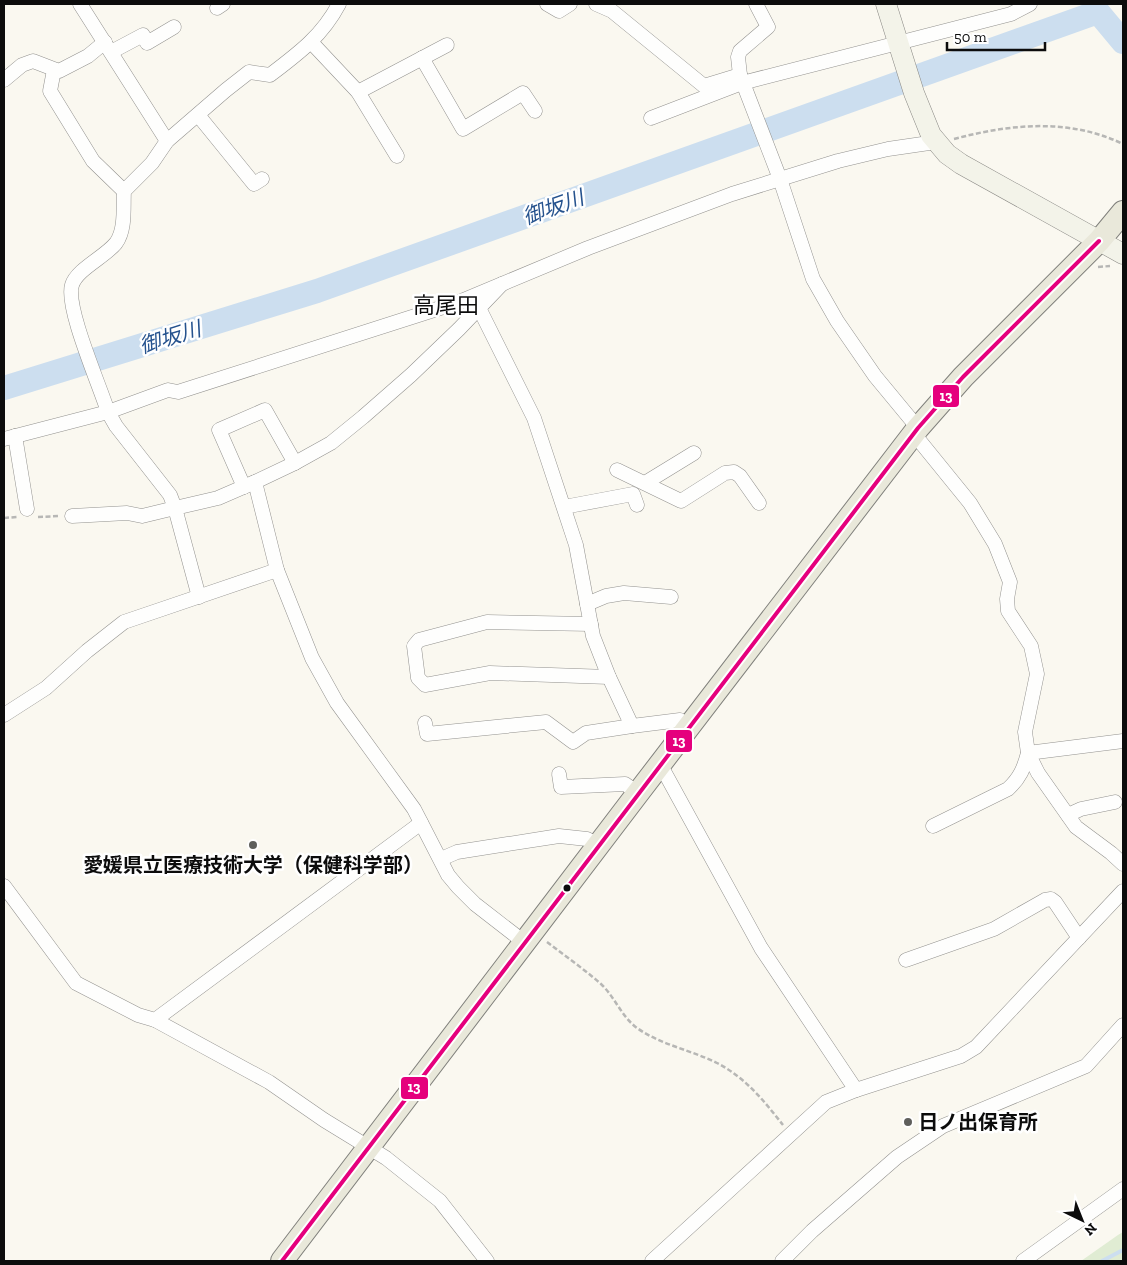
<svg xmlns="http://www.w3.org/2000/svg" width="1127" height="1265" font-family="'Zilla Slab','Noto Sans JP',serif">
  <rect width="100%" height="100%" fill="#faf8f0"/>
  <path fill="#e0ecd3" d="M1123 1232V1261H1081L1118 1235Z"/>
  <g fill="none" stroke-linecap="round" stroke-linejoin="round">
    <path stroke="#ccdeef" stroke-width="4" d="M1102 1261 1123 1250"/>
    <g stroke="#ccdeef" stroke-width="24">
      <path d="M1094 4 1098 12 1123 42"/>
      <path d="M4 388 317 291 1098 12"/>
    </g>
    <defs>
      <g id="street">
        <path d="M80 4 167 141"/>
        <path d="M339 4C322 36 299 53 270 75L249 72 226 90 167 141 152 163 124 191C123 207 126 229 116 243 105 257 77 269 72 285 65 307 100 386 108 412L116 426 170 495 175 508 218 498 255 482 295 463 331 443 363 417 411 375 459 329 502 284"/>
        <path d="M547 4 559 11 570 4"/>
        <path d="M596 4 612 11 704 86 740 75 780 179 813 279 837 321 875 376 918 428"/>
        <path d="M217 8 223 4"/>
        <path d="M311 42 358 92 397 156"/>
        <path d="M111 52 143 35 147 43 174 27"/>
        <path d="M422 58 463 129 523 93 535 111"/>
        <path d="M54 70 50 91 93 161 124 191"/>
        <path d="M740 75 738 57 740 51 768 27 756 4"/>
        <path d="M4 80 22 65 33 61 59 71 88 56 105 42"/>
        <path d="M358 92 447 45"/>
        <path d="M198 115 254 184 262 179"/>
        <path d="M651 118 742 83 1011 14 1030 4"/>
        <path d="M479 308 534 418 576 545 593 636 609 677 632 726 680 720 689 727"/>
        <path d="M914 434 970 503 995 544 1010 582 1007 599 1008 611 1031 646 1037 674 1025 732 1028 753 1038 773 1076 827 1111 853 1123 864"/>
        <path d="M15 436 27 509"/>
        <path d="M4 439 108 412 168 390 178 392 459 302 588 248 732 194 838 161 888 149 936 142"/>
        <path d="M617 470 681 501 725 473 734 472 740 476 759 503"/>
        <path d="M255 482 277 570 312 658 337 703 414 809 448 875 458 887 475 904 524 942"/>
        <path d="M645 483 694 453"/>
        <path d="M244 487 219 430 265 410 295 463"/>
        <path d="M564 507 633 494 637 505"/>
        <path d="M72 516 127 513 142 516 175 508 199 597"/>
        <path d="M587 604 606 596 624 593 671 597"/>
        <path d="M591 624 487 622 419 640 414 646 418 678 425 685 490 673 609 677"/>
        <path d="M4 715 46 688 87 651 124 622 277 570"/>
        <path d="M425 723 427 734 546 722 573 742 586 733 632 726"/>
        <path d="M660 764 761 948 856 1090"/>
        <path d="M559 774 561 787 625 784 638 793"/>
        <path d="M1068 815 1081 809 1115 802"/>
        <path d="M933 826 1008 789C1020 778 1024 768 1028 753L1123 741"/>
        <path d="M441 859 457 852 559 836 587 839 599 845"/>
        <path d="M4 886 76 983 138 1015 155 1020 421 823"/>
        <path d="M906 960 994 929 1045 900 1051 899 1055 902 1079 938"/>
        <path d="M155 1020 269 1082 324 1120 386 1158 440 1201 487 1261"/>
        <path d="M652 1261 826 1102 856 1090 961 1056 976 1047 1123 891"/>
        <path d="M782 1261 812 1231 897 1157 943 1126 1086 1066 1123 1025"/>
        <path d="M1023 1261 1123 1189"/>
      </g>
      <path id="secondary" d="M886 4 914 93 931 135 947 154 961 164 1123 254"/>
      <path id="primary" d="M282 1261 638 793 918 428 963 377 1099 241 1123 212"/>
    </defs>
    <use href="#street" stroke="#93928f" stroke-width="15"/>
    <use href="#secondary" stroke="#8a8985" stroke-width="21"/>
    <use href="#primary" stroke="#80807c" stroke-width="24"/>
    <g stroke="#b7b7b5" stroke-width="2.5" stroke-dasharray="5 2.5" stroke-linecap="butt">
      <path d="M954 139C1010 124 1069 118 1123 144"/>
      <path d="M1098 267 1110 266"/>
      <path d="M38 517 60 516"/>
      <path d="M4 518 17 517"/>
      <path d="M547 942C565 956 584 969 601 984 615 997 621 1016 637 1028 661 1045 691 1050 717 1063 746 1078 764 1101 783 1125"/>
    </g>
    <use href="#street" stroke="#fefefd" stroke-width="14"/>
    <use href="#secondary" stroke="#f3f3e9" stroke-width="20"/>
    <use href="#primary" stroke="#e9e8da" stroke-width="22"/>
    <defs>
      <path id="bus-1" d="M282 1261 918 428 963 377 1099 241"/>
    </defs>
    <use href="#bus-1" stroke="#fff" stroke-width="8"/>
    <use href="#bus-1" stroke="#e5007d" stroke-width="4"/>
  </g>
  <g fill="#5f5f5c" stroke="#fff" stroke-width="2">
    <circle cx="253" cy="845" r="5"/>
    <circle cx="908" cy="1122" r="5"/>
  </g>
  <circle fill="#0c0c0c" stroke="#fff" stroke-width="2" cx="567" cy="888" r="4.5"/>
  <g text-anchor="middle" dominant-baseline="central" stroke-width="5" stroke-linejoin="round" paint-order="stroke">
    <g font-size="20" font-weight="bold" fill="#0c0c0c" stroke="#fff">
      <text x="253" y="865">愛媛県立医療技術大学（保健科学部）</text>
      <text x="918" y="1122" text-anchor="start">日ノ出保育所</text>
    </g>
    <g font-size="21" font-style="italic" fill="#25528e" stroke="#fff">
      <text transform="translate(553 207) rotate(-20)">御坂川</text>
      <text transform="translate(170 337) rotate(-17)">御坂川</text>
    </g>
    <g font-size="22" fill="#0c0c0c" stroke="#fff">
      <text x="446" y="305">高尾田</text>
    </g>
  </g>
  <g stroke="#fff" stroke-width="2">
    <rect x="932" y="384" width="28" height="24" rx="5" fill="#e5007d"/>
    <rect x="665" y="729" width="28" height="24" rx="5" fill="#e5007d"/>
    <rect x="400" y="1076" width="29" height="24" rx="5" fill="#e5007d"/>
  </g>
  <g font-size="14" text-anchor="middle" font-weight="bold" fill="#fff">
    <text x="946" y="401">13</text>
    <text x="679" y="746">13</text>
    <text x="414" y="1092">13</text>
  </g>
  <rect width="1127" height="1265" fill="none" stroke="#0c0c0c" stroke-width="10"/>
  <g transform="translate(1082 1220) rotate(137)" stroke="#ffffff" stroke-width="4" paint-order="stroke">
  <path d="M0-4L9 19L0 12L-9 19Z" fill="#0c0c0c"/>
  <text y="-8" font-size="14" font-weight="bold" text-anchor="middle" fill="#0c0c0c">N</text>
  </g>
  <path d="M947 42v8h98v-8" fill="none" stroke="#0c0c0c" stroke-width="2.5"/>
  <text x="954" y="42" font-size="15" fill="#0c0c0c" stroke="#ffffff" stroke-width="4" paint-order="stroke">50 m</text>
</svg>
